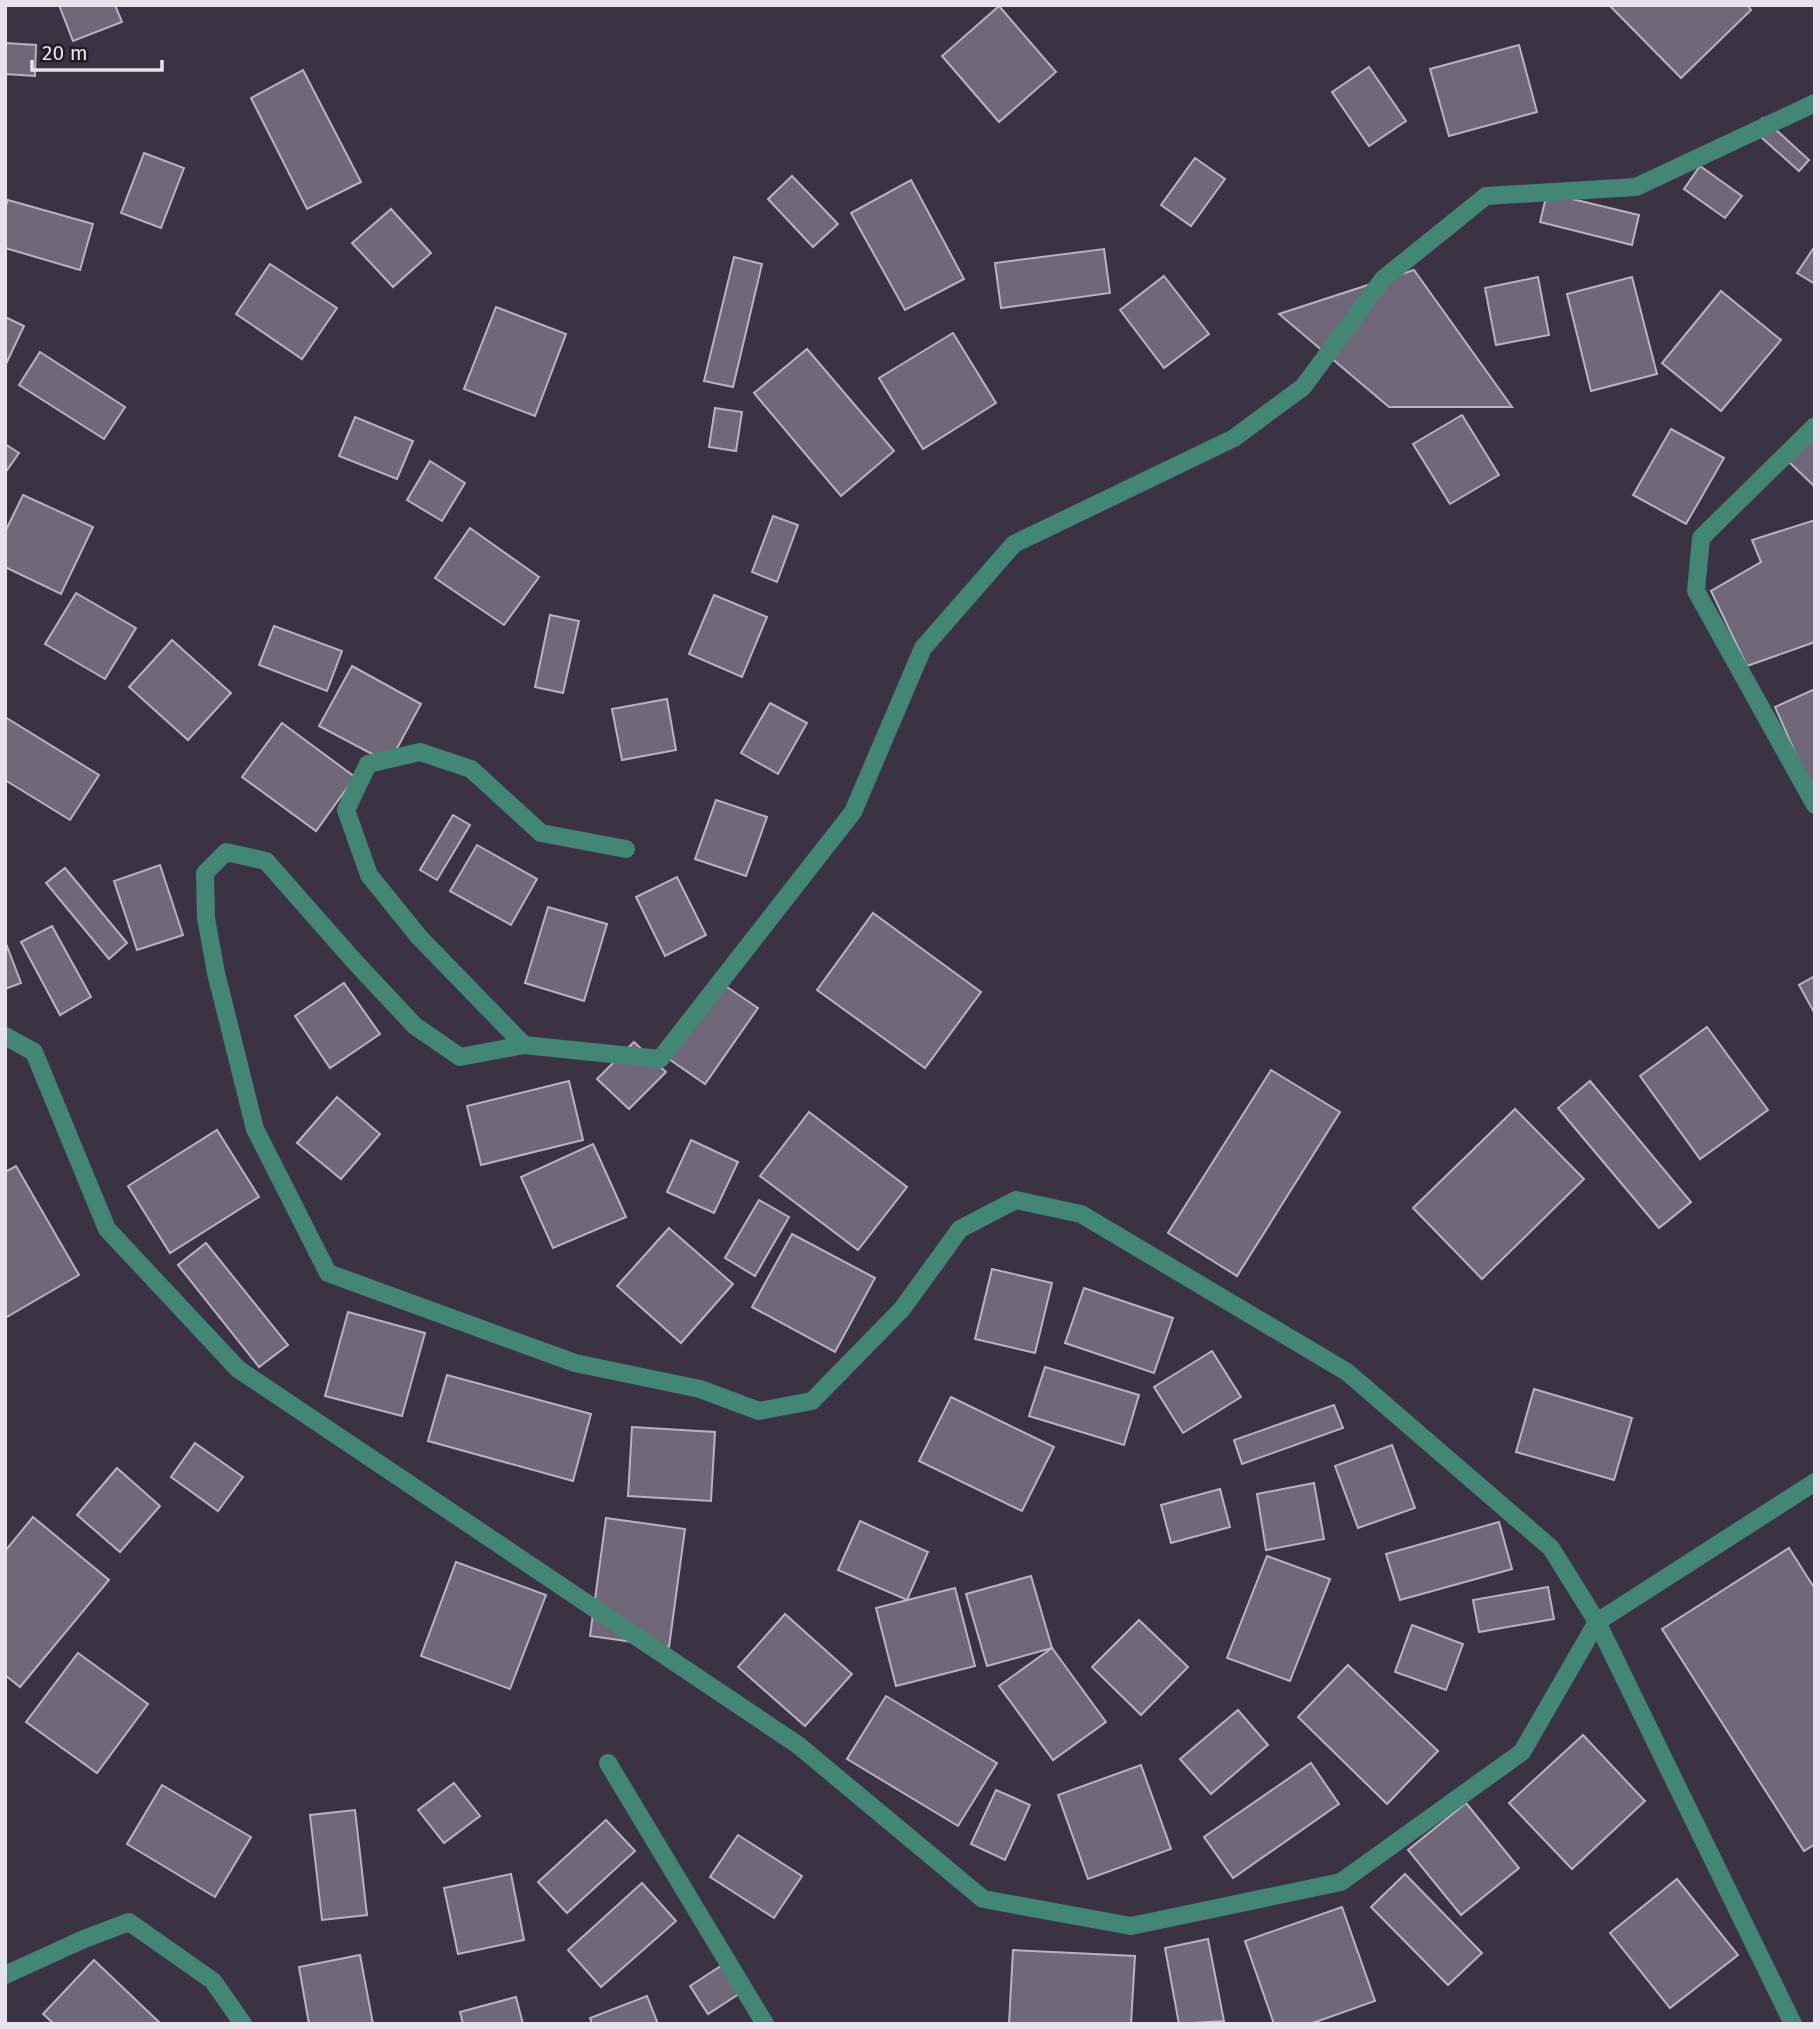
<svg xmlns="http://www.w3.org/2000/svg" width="1820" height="2029" font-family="'Fira Sans',sans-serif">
  <rect width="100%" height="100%" fill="#3b3344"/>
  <g fill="#706779" stroke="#bbb1c5" stroke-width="2">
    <path d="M59 5H115L122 22 73 41Z"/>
    <path d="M1609 5H1747L1751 10 1681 78Z"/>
    <path d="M999 6 1056 72 999 122 942 56Z"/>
    <path d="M5 43 36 45 35 76 5 74Z"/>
    <path d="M1519 45 1537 112 1449 136 1430 69Z"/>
    <path d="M1369 67 1406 121 1369 146 1332 92Z"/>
    <path d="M303 70 361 182 307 209 251 98Z"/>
    <path d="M1763 118 1809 160 1799 171 1753 130Z"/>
    <path d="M144 153 184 168 161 228 121 213Z"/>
    <path d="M1195 158 1225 179 1191 226 1161 205Z"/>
    <path d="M1700 166 1742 196 1725 218 1684 189Z"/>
    <path d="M792 176 838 224 813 247 768 199Z"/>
    <path d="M911 180 964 279 905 310 851 213Z"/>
    <path d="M1547 193 1639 215 1632 245 1540 222Z"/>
    <path d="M8 200 93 224 80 270 5 248V208Z"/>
    <path d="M391 209 431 253 393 287 352 243Z"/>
    <path d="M1815 246V284L1797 273Z"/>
    <path d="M1104 249 1110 293 1001 308 995 263Z"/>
    <path d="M734 257 762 264 733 387 704 381Z"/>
    <path d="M270 264 337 308 302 359 236 314Z"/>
    <path d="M1414 270 1512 407H1389L1279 314Z"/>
    <path d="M1164 276 1209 334 1164 368 1120 310Z"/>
    <path d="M1538 277 1549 335 1496 345 1485 288Z"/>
    <path d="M1632 277 1657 374 1591 391 1567 294Z"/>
    <path d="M1721 291 1781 340 1721 411 1662 363Z"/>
    <path d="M496 307 566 334 535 416 464 389Z"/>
    <path d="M5 317 24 326 5 366Z"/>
    <path d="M953 333 996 403 923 449 879 378Z"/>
    <path d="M807 349 894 451 841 496 754 393Z"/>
    <path d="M40 352 125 407 104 439 19 385Z"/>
    <path d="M715 408 742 412 736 451 709 447Z"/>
    <path d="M1462 415 1499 475 1450 504 1413 444Z"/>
    <path d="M355 417 413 441 397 479 339 456Z"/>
    <path d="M1671 429 1724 458 1686 524 1633 495Z"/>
    <path d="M1815 437V487L1789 462Z"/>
    <path d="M5 444 19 453 5 473Z"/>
    <path d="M430 461 465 483 442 521 407 500Z"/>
    <path d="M23 495 93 527 61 594 5 567V532Z"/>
    <path d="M773 516 798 525 777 582 752 572Z"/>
    <path d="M1815 520V642L1747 666 1711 591 1761 562 1752 540Z"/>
    <path d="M470 528 539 577 504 625 435 578Z"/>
    <path d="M76 593 136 628 105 679 45 644Z"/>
    <path d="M714 595 767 617 742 677 689 654Z"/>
    <path d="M550 615 579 621 563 693 535 687Z"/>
    <path d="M274 626 342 651 327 691 259 665Z"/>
    <path d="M172 640 231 693 188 740 129 687Z"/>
    <path d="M352 666 421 704 389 763 319 726Z"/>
    <path d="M1815 689V782L1809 784 1775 707Z"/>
    <path d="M667 699 676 750 622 760 612 709Z"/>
    <path d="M770 703 807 723 778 774 741 753Z"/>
    <path d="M5 717 99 775 70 820 5 780Z"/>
    <path d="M282 723 355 777 316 831 242 777Z"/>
    <path d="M716 800 767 817 746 876 695 859Z"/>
    <path d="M453 815 470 825 437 880 420 870Z"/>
    <path d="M477 845 537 879 511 925 450 891Z"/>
    <path d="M160 865 183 935 137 950 114 881Z"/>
    <path d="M65 868 127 943 109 959 46 883Z"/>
    <path d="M677 877 706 935 665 956 636 897Z"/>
    <path d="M548 907 607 924 584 1001 525 983Z"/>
    <path d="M873 913 981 992 925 1068 817 990Z"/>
    <path d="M52 926 91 997 60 1015 21 942Z"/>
    <path d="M5 941 21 983 5 989Z"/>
    <path d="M1815 976V1014L1799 985Z"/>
    <path d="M344 983 380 1034 330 1068 295 1016Z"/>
    <path d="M721 983 758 1008 705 1084 669 1059Z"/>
    <path d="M1707 1027 1768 1110 1700 1159 1640 1076Z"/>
    <path d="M634 1042 666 1072 629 1109 597 1079Z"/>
    <path d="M1271 1070 1340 1112 1237 1276 1168 1233Z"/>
    <path d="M569 1081 583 1140 481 1165 467 1106Z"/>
    <path d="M1590 1081 1691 1202 1659 1228 1558 1108Z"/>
    <path d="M337 1097 380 1134 341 1179 297 1143Z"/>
    <path d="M1515 1109 1584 1179 1482 1279 1413 1208Z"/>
    <path d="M809 1112 907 1187 858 1250 760 1176Z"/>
    <path d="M217 1130 259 1197 170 1253 128 1186Z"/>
    <path d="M691 1140 738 1162 714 1213 667 1192Z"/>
    <path d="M593 1144 626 1217 553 1248 521 1177Z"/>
    <path d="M16 1166 79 1275 5 1318V1172Z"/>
    <path d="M759 1200 789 1217 755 1276 725 1258Z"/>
    <path d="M669 1228 733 1284 681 1343 617 1286Z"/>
    <path d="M792 1234 875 1278 835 1352 752 1307Z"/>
    <path d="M206 1243 288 1345 259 1367 178 1265Z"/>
    <path d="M992 1269 1052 1283 1035 1353 975 1339Z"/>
    <path d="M1084 1288 1173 1318 1154 1373 1065 1343Z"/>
    <path d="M348 1312 425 1333 402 1416 325 1396Z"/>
    <path d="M1212 1351 1241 1397 1183 1433 1154 1387Z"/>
    <path d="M1045 1367 1139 1395 1124 1445 1029 1416Z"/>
    <path d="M447 1375 591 1414 573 1481 428 1441Z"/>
    <path d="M1534 1389 1632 1418 1614 1480 1516 1452Z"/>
    <path d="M951 1397 1054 1447 1022 1511 919 1461Z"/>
    <path d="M1334 1405 1343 1428 1242 1464 1234 1440Z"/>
    <path d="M632 1427 715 1432 711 1501 628 1496Z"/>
    <path d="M195 1443 243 1477 218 1511 171 1477Z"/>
    <path d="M1392 1445 1415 1508 1358 1528 1335 1466Z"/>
    <path d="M117 1468 160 1506 120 1552 77 1515Z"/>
    <path d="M1314 1483 1324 1539 1266 1550 1257 1494Z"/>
    <path d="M1220 1489 1230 1527 1171 1543 1161 1505Z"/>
    <path d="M33 1517 109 1580 20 1687 5 1675V1551Z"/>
    <path d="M606 1518 685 1529 669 1647 590 1636Z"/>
    <path d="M860 1521 928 1552 907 1600 838 1570Z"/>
    <path d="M1499 1522 1512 1569 1400 1600 1386 1554Z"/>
    <path d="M1789 1548 1815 1589V1844L1804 1851 1662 1629Z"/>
    <path d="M1267 1556 1330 1579 1290 1681 1227 1658Z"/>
    <path d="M456 1562 546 1595 510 1689 421 1656Z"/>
    <path d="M1031 1576 1052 1648 987 1666 966 1594Z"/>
    <path d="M1548 1587 1554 1619 1479 1632 1473 1600Z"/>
    <path d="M955 1588 975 1666 896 1686 876 1608Z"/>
    <path d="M785 1614 852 1674 805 1726 738 1667Z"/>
    <path d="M1139 1620 1188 1667 1141 1715 1092 1667Z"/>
    <path d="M1412 1625 1463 1644 1446 1690 1395 1672Z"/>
    <path d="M1052 1648 1106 1722 1053 1760 999 1686Z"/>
    <path d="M78 1653 148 1704 97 1773 26 1722Z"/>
    <path d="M1348 1665 1438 1751 1387 1804 1298 1717Z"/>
    <path d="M886 1696 997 1763 958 1826 847 1759Z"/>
    <path d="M1238 1710 1268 1745 1211 1794 1180 1759Z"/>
    <path d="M1583 1735 1645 1801 1572 1869 1509 1803Z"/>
    <path d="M1311 1763 1339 1804 1233 1878 1204 1837Z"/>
    <path d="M1141 1765 1171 1849 1088 1879 1058 1795Z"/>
    <path d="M454 1783 480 1816 444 1843 418 1810Z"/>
    <path d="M162 1785 251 1837 215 1897 127 1844Z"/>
    <path d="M996 1790 1030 1805 1005 1860 971 1844Z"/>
    <path d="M1466 1803 1519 1868 1461 1915 1408 1850Z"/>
    <path d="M355 1810 367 1915 322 1920 310 1815Z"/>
    <path d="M606 1820 635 1851 567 1913 538 1882Z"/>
    <path d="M738 1835 802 1876 774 1918 710 1877Z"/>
    <path d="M511 1874 524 1940 458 1954 444 1888Z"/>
    <path d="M1405 1874 1482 1953 1448 1985 1371 1907Z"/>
    <path d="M1677 1879 1738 1955 1670 2008 1610 1933Z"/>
    <path d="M642 1883 676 1921 601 1987 568 1950Z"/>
    <path d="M1342 1907 1375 2001 1310 2024H1274L1245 1941Z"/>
    <path d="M1208 1939 1224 2021 1179 2024 1165 1948Z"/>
    <path d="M1013 1950 1135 1956 1131 2024H1009Z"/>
    <path d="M360 1955 373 2024H309L299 1967Z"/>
    <path d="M94 1960 161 2024H54L43 2014Z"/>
    <path d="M727 1962 745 1990 708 2014 690 1986Z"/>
    <path d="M647 1996 658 2024H592L590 2018Z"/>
    <path d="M516 1997 523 2024H463L460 2012Z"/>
  </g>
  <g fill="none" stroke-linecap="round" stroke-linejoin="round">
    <g stroke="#448676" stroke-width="18">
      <path d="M1815 426 1701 538 1696 591 1815 805"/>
      <path d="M5 1036 34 1052 107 1229 238 1369 798 1745 983 1899 1131 1926 1341 1882 1522 1752 1597 1622 1815 1482"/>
      <path d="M524 1045 419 937 369 875 346 810 368 764 420 752 471 769 541 833 626 849"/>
      <path d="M608 1763 765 2024"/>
      <path d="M5 1975 84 1939 129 1922 213 1981 243 2024"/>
      <path d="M1793 2024 1597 1622 1551 1548 1347 1372 1081 1214 1016 1200 960 1229 902 1309 812 1401 759 1411 700 1389 575 1363 328 1273 255 1129 216 973 206 918 205 873 226 852 266 861 355 962 415 1026 460 1057 524 1045 660 1059 853 812 923 648 1014 544 1234 438 1303 387 1383 279 1486 196 1636 187 1815 103"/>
    </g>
  </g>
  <rect width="1820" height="2029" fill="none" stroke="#e7e2ed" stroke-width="14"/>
  <path d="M32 60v10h130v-10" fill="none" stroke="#e7e2ed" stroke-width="3.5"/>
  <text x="42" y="60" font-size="21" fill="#e7e2ed" stroke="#201d24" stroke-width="5" paint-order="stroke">20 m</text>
</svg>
